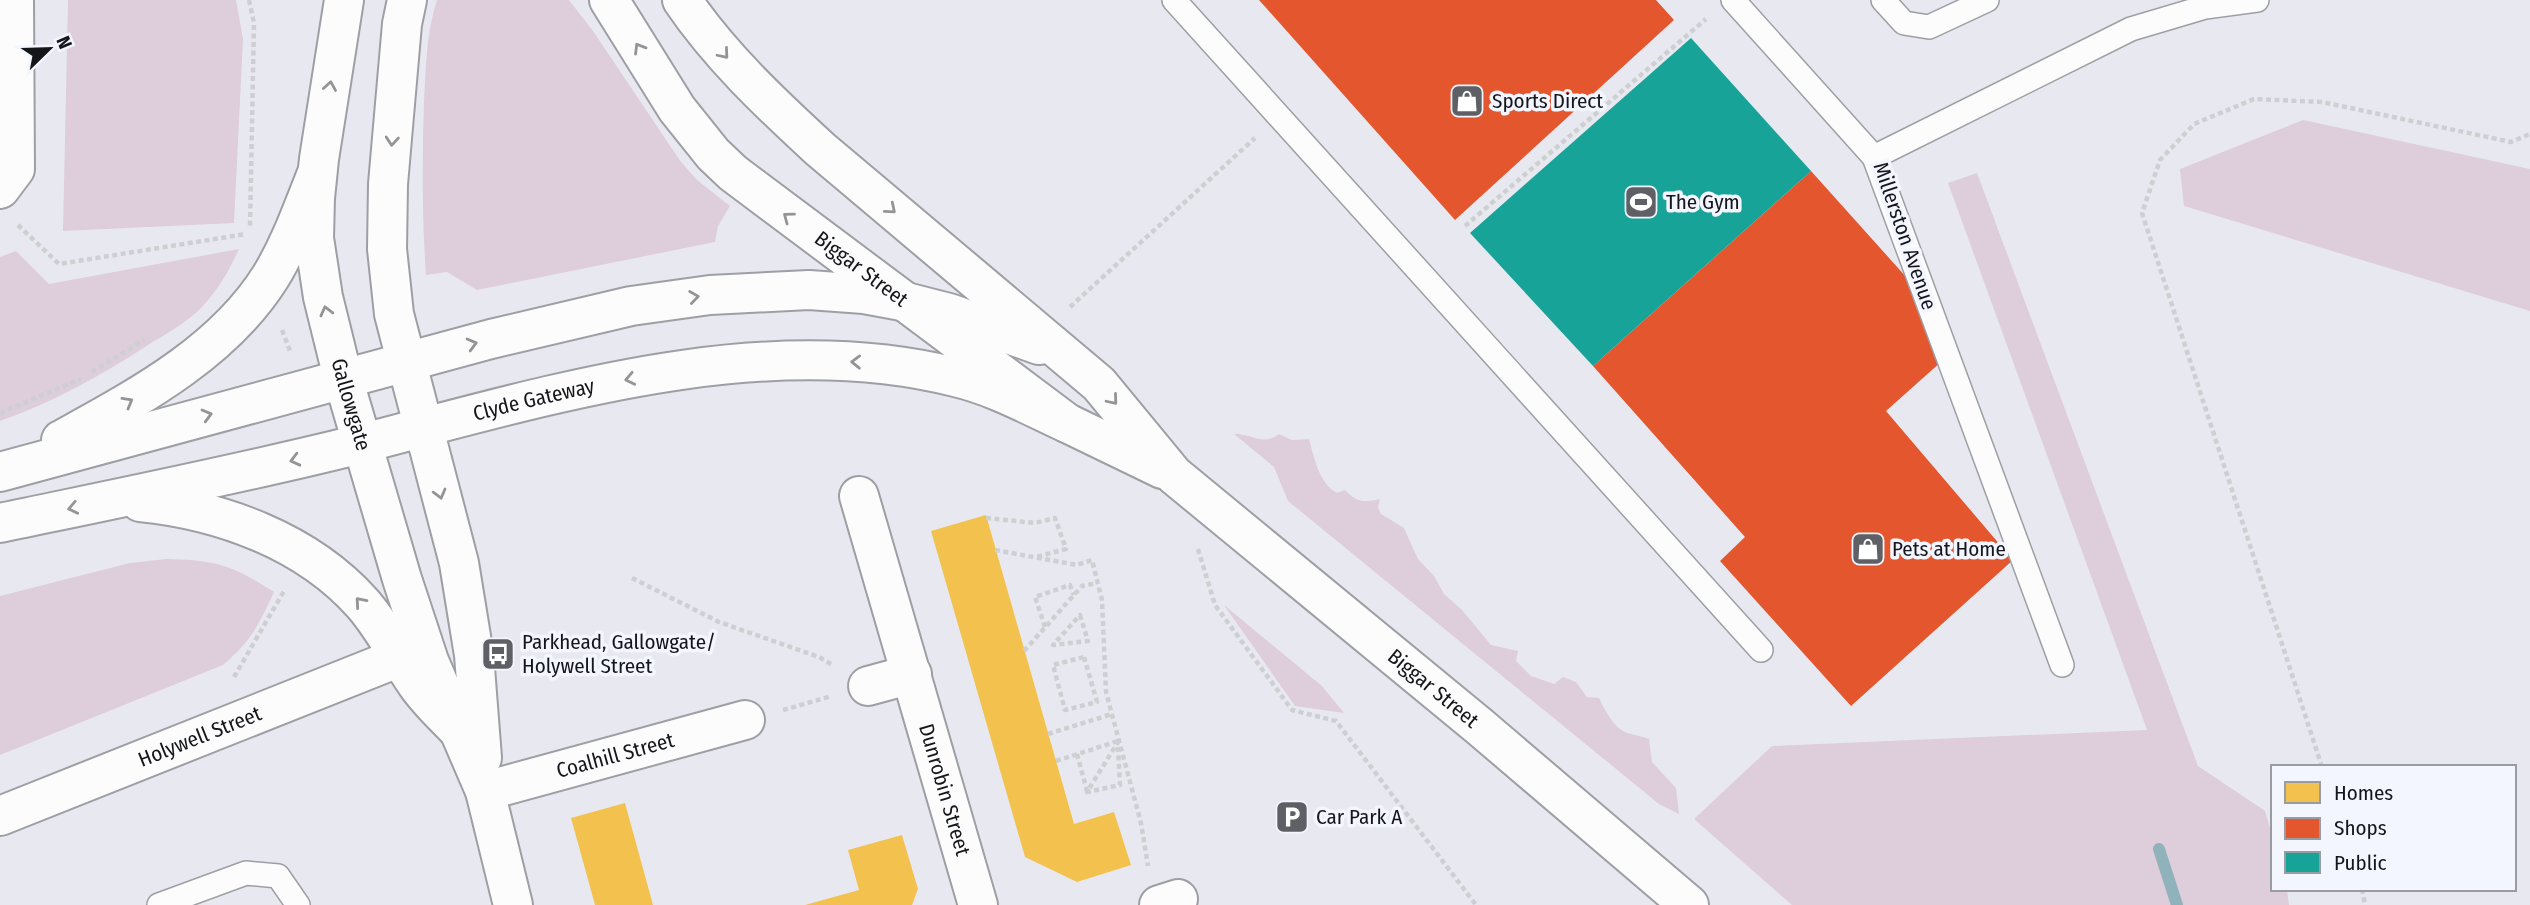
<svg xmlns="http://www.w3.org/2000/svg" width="2530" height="905" font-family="'Fira Sans Condensed',sans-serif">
  <rect width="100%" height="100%" fill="#e8e9f0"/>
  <g fill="#decddb">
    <path d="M68 0H236L243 39 234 223 63 231Z"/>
    <path d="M437 0H569L593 31 681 162 697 180 730 206 718 226 715 242 477 290 447 272 426 275C422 217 422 160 424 102 426 67 426 33 437 0Z"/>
    <path d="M2303 120 2530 169V311L2184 206 2180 169Z"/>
    <path d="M1977 173 2198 766 2265 811 2273 838V889H2287L2289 905H1792L1694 819 1772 746 2147 730 1948 183Z"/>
    <path d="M239 249C229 271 218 290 201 308 186 323 166 334 148 345 102 375 52 403 0 421V257L16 251 49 284Z"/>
    <path d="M1234 434C1252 433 1262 447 1279 434L1292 440 1309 439C1314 457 1319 484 1337 493L1345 490C1356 502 1364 503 1380 499L1378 507 1381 514 1404 528 1418 559 1434 576 1444 594 1462 610 1491 645 1518 651 1516 661 1531 676 1554 684 1563 677 1576 682 1587 697 1599 698C1605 710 1613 727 1627 733 1634 735 1642 736 1649 739L1652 762 1676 788 1679 814 1659 804 1288 501 1274 467Z"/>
    <path d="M166 559C216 560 232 565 274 592 258 626 252 640 223 665L0 755V596L130 563Z"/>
    <path d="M1224 605 1322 686 1344 713 1295 706Z"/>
  </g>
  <g fill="#f2c14e">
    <path d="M986 515 1074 824 1114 812 1131 865 1077 882 1025 857 931 531Z"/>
    <path d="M625 803 653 905H595L571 818Z"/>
    <path d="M902 835 918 889 912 905H805L859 890 848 850Z"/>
  </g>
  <g fill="#e4572e">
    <path d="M1259 0H1656L1674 20 1455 220Z"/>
    <path d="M1811 171 1916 288 1942 361 1886 411 2013 560 1851 706 1720 561 1745 537 1593 366Z"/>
  </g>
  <path fill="#17a398" d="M1691 38 1811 171 1593 366 1470 233Z"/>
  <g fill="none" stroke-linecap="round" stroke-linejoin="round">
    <path stroke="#90b2bb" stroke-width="12" d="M2159 849 2177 905"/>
    <defs>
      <g id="lane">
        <path d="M1174 0 1761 650"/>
        <path d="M1733 0 1874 157"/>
        <path d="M1883 0 1904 23 1929 27 1987 0"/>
        <path d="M2062 665 1874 157 2131 29 2205 7 2257 0"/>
        <path d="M159 905 246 873 278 876 298 905"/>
      </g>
      <g id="street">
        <path d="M0 189 15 169 14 0"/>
        <path id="s1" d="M859 496 978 905"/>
        <path d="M868 686 912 674"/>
        <path id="s2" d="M485 791 745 720"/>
        <path id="s3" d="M0 816 400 657"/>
        <path d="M1159 905 1178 899"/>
      </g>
      <g id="secondary">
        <path id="s4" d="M344 0 319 159 315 198 314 238 323 297 343 378 402 579 429 661 485 791 513 905"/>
        <path d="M407 0 402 24 388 184 387 249 394 314 459 563 474 655 482 758"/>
      </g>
      <g id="primary">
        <path id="s5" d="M609 0 677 109 713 154 733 173 1067 423 1162 469"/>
        <path id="s6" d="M682 0C720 56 770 103 820 149L1099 384 1174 475 1479 726 1689 905"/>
        <path d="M61 440C137 398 223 353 271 276 290 245 303 208 317 173"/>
        <path d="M0 472 491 339 631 306 710 295 809 290 864 294 902 301 949 313 1039 345"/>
        <path d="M140 502C221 510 307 541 363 604 384 628 398 657 416 683 428 701 444 715 459 731"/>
        <path id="s7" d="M0 523C115 499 230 476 344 448 537 399 756 327 955 377 994 386 1030 406 1067 423"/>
      </g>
    </defs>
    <use href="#lane" stroke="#9e9fa4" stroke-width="26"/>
    <use href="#street" stroke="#9e9fa4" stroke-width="42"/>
    <use href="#secondary" stroke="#9e9fa4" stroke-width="42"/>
    <use href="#primary" stroke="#9e9fa4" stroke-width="42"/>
    <g stroke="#cecfd1" stroke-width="4.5" stroke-dasharray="5 3.5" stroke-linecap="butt">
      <path d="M249 0 254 23 250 226"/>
      <path d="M18 225 59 264 246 234"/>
      <path d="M1465 226 1706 19"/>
      <path d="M1070 307 1255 138"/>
      <path d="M282 330 290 351"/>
      <path d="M92 372 144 340"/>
      <path d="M0 413 81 379"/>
      <path d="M986 518 1035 523 1055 518 1066 549 1036 557"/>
      <path d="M1198 549 1215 605 1292 710 1336 721 1476 905"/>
      <path d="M995 550 1077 565 1092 560 1102 600 1106 692 1141 823 1148 866"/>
      <path d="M632 578 719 622 819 657 834 666"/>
      <path d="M1080 615 1088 641 1053 645Z"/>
      <path d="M1045 627 1035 597 1070 585 1074 595"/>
      <path d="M1024 651 1082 586 1097 583"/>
      <path d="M1084 657 1097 702 1065 710 1053 665Z"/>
      <path d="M234 677 284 591"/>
      <path d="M783 710 832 696"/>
      <path d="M1048 734 1112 714"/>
      <path d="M1118 747 1120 785 1087 792 1118 742"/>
      <path d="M1077 754 1087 791"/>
      <path d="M1056 761 1118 741"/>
      <path d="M2322 767 2142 213 2160 160 2194 124 2254 99 2322 102 2511 142 2530 134"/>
      <path d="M2362 889 2365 905"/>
    </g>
    <use href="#lane" stroke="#fcfcfd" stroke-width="23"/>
    <use href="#street" stroke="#fcfcfd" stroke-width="38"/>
    <use href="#secondary" stroke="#fcfcfd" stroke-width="38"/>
    <use href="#primary" stroke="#fcfcfd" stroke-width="38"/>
  </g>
  <defs><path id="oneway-chevron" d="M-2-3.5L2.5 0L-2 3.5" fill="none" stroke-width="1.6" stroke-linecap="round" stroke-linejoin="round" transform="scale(1.75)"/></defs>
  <g stroke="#949497">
    <use href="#oneway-chevron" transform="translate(639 48) rotate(-121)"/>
    <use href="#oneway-chevron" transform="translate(724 54) rotate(50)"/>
    <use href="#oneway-chevron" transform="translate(330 86) rotate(-81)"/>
    <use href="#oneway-chevron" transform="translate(392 141) rotate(95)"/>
    <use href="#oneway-chevron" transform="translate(891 209) rotate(40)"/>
    <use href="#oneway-chevron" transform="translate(788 217) rotate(-143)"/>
    <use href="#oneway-chevron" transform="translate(694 297) rotate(-8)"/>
    <use href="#oneway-chevron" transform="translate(326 311) rotate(-104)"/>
    <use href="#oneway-chevron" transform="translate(472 344) rotate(-15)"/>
    <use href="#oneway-chevron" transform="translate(856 362) rotate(-179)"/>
    <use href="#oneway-chevron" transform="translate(630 379) rotate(168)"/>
    <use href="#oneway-chevron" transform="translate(1113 400) rotate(50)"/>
    <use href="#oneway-chevron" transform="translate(128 402) rotate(-30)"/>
    <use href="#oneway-chevron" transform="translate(207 415) rotate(-15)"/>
    <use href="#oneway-chevron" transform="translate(295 460) rotate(166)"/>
    <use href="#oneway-chevron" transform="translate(440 494) rotate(75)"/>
    <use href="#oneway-chevron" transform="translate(73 508) rotate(168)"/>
    <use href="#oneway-chevron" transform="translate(360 602) rotate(-131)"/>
  </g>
  <defs>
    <symbol id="shop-square" viewBox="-11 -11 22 22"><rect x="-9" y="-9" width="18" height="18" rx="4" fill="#5f6065" stroke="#f3f5ff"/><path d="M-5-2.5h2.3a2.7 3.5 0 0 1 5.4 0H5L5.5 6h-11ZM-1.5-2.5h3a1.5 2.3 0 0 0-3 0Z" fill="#fff"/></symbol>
    <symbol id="stadium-square" viewBox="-11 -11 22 22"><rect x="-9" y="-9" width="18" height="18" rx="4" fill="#5f6065" stroke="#f3f5ff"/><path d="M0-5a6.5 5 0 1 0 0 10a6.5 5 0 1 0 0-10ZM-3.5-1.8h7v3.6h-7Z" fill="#fff"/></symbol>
    <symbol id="bus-square" viewBox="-11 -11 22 22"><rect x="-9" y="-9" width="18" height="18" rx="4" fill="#5f6065" stroke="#f3f5ff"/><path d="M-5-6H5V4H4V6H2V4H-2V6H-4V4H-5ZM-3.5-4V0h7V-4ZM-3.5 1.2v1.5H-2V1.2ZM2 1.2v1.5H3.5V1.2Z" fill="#fff"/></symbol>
    <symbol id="parking-square" viewBox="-11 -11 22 22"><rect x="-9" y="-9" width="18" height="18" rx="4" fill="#5f6065" stroke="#f3f5ff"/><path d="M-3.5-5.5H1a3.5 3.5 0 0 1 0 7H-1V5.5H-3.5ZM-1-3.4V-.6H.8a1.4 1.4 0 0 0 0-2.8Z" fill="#fff"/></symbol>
  </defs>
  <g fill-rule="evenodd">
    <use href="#shop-square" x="1448" y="82" width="38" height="38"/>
    <use href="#stadium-square" x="1622" y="183" width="38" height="38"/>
    <use href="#shop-square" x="1849" y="530" width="38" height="38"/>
    <use href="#bus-square" x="479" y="635" width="38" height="38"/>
    <use href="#parking-square" x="1273" y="798" width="38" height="38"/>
  </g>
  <g text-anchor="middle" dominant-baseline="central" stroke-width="7" stroke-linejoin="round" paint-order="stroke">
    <g font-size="21" fill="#15161a" stroke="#f3f5ff" text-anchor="start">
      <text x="1492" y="101">Sports Direct</text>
      <text x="1666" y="202">The Gym</text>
      <text x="1892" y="549">Pets at Home</text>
      <text x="522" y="642">Parkhead, Gallowgate/<tspan x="522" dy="24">Holywell Street</tspan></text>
      <text x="1316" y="817">Car Park A</text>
    </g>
    <g font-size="21" fill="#15161a" stroke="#f3f5ff">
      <text transform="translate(1905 236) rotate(71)">Millerston Avenue</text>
      <text stroke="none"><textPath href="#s5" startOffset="374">Biggar Street</textPath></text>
      <text stroke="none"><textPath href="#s7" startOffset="548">Clyde Gateway</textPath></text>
      <text stroke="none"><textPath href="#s4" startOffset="411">Gallowgate</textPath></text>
      <text stroke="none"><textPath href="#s6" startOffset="1022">Biggar Street</textPath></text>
      <text stroke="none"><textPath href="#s3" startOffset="215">Holywell Street</textPath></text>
      <text stroke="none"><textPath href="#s2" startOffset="135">Coalhill Street</textPath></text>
      <text stroke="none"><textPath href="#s1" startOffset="306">Dunrobin Street</textPath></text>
    </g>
  </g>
  <rect x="2271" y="765" width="245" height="126" fill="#f3f5ff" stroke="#9a9ca3" stroke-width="2"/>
  <rect x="2285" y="782" width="35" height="21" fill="#f2c14e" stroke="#9a9ca3" stroke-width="2"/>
  <text x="2334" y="800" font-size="21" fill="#15161a">Homes</text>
  <rect x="2285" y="818" width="35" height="21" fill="#e4572e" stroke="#9a9ca3" stroke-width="2"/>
  <text x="2334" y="835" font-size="21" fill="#15161a">Shops</text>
  <rect x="2285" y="852" width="35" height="21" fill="#17a398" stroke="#9a9ca3" stroke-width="2"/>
  <text x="2334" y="870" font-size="21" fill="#15161a">Public</text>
  <g transform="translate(49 49) rotate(67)" stroke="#f3f5ff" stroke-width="5" paint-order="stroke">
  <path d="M0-5L12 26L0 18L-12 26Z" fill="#15161a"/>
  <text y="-10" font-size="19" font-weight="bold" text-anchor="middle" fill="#15161a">N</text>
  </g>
</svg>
